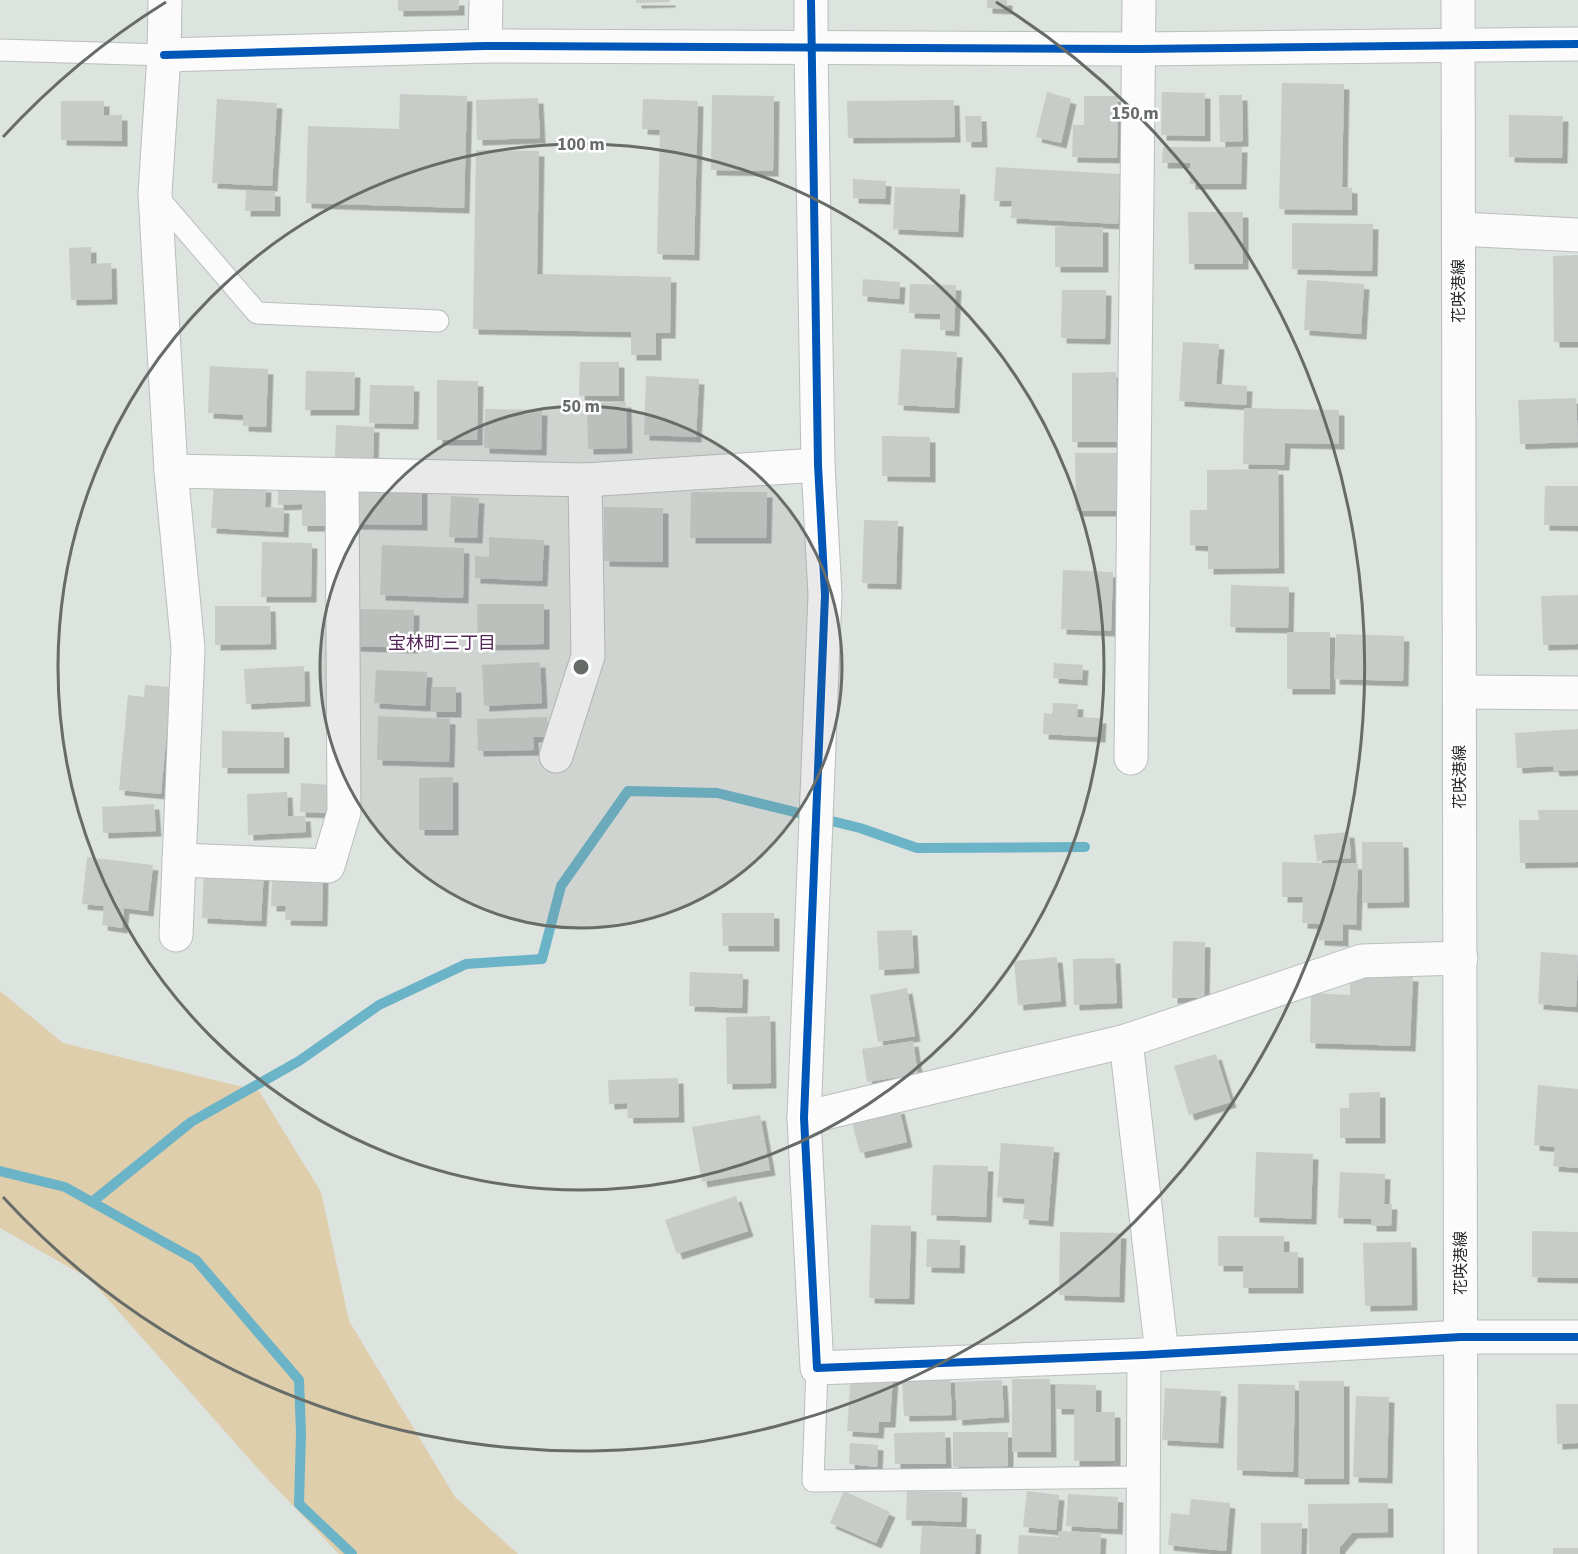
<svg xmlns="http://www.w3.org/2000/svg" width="1578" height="1554" font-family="'Source Sans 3','Noto Sans JP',sans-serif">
  <defs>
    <filter id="shadow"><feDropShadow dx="5.5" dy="5.5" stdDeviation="0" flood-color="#0004"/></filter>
  </defs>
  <rect width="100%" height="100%" fill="#dde3de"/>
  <path fill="#deceac" d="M0 991 63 1043 259 1091 321 1192 349 1321 455 1497 518 1554H339L260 1471 90 1279 0 1228Z"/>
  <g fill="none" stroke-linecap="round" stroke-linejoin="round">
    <g stroke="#6bb3c6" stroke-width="10">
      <path d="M0 1171 65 1187 196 1260 299 1380 301 1433 299 1504 352 1554"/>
      <path d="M92 1202 191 1122 299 1061 379 1005 466 964 542 959 561 886 628 791 717 793 860 828 917 848 1085 847"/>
    </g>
  </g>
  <g fill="#c7ccc9" filter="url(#shadow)">
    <path d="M398 0H459V10L398 11Z"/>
    <path d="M636 0H670V2L636 3Z"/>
    <path d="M987 0H1007V9L987 8Z"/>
    <path d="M1282 83 1344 84 1342 187 1352 188V210L1279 209Z"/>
    <path d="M1047 92 1071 99 1061 143 1036 137Z"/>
    <path d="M1162 92 1205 93V136L1161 135Z"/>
    <path d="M400 94 467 96 464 208 306 203 308 126 399 129Z"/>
    <path d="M712 95 774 96 773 171 711 170Z"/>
    <path d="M1219 95H1242L1243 141 1220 142Z"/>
    <path d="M1084 96H1118L1117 158 1072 157 1073 125H1084Z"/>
    <path d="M538 98 540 138 477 140 476 100Z"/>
    <path d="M217 99 277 103 272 186 212 183Z"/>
    <path d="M643 99 698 101 694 255 657 254 660 130 642 129Z"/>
    <path d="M954 100 955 137 848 138 847 101Z"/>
    <path d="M61 101H104V115H122V141L61 140Z"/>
    <path d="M1509 115 1563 116 1562 158 1509 157Z"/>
    <path d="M965 116H981L982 142H966Z"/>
    <path d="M1163 147H1242L1241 184H1190V163H1162Z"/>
    <path d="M476 150 539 151 537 274 671 277 670 333H656V355H631V332L473 329Z"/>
    <path d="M996 167 1120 174 1118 224 1011 218 1012 201H994Z"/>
    <path d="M853 179 886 181 885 199 853 198Z"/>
    <path d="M895 187 960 189 958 232 893 229Z"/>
    <path d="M246 191H275V211H245Z"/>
    <path d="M1188 212H1243V264H1189Z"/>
    <path d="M1292 223 1373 224 1372 271 1292 269Z"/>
    <rect x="1055" y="227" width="48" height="40"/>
    <path d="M91 247V264L111 263 112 299 71 300 69 248Z"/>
    <path d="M1578 255V342H1554L1553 256Z"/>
    <path d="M863 279 900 282 899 299 862 296Z"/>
    <path d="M1307 280 1364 284 1361 334 1304 330Z"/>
    <path d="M910 284 956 285 954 331 940 330V314L909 313Z"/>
    <path d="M1062 290H1106L1105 339 1061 338Z"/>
    <path d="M1183 342 1219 344 1216 384 1247 386 1246 405 1179 401Z"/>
    <path d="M901 349 957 352 954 408 898 405Z"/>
    <path d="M580 362H619V396H579Z"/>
    <path d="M210 366 268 369 266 427 243 426V415L208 413Z"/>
    <path d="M306 371 355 372 354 410H305Z"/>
    <path d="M1116 372 1117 442H1072V373Z"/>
    <path d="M646 376 699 379 696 437 644 435Z"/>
    <path d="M437 380 478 381 477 440H437Z"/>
    <path d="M370 385 414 386 413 424 369 423Z"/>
    <path d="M1576 398 1578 442 1520 444 1518 400Z"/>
    <path d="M626 402 627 448 588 449 587 403Z"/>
    <path d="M1244 408 1339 410V444L1285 443 1284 465 1243 464Z"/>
    <path d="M485 409 542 410 541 450 484 448Z"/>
    <path d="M336 425 374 427 373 460 335 458Z"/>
    <path d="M882 436 930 437V477L882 476Z"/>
    <path d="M1075 453H1120L1121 511H1076Z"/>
    <path d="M1278 469 1279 568 1208 569V546L1190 545V510H1207V470Z"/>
    <path d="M214 483 266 487 265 507 284 508 283 532 211 528Z"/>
    <path d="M1545 486H1578V526L1544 525Z"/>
    <path d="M278 488H326L327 526H302V504L278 505Z"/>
    <path d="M354 488H422V525L354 524Z"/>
    <path d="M691 492H767L766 538H690Z"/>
    <path d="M451 496 479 498 477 538 449 537Z"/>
    <path d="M604 507 663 508V562L604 561Z"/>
    <path d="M864 520 898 521 896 584 862 583Z"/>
    <path d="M489 537 544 540 542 581 475 578V556L489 557Z"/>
    <path d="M262 542 312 543 311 597H261Z"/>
    <path d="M382 545 464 548 463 598 380 595Z"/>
    <path d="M1063 570 1113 572 1111 631 1061 629Z"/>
    <path d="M1231 585 1289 587 1288 628 1230 627Z"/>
    <path d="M1578 595V644L1543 645 1541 596Z"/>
    <path d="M477 604H544V644L478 645Z"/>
    <path d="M215 606H270L271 644 215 645Z"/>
    <path d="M356 609 414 610 413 648 355 646Z"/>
    <rect x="1287" y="632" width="43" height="57"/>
    <path d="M1336 634 1404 636 1403 681 1334 679Z"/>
    <path d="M540 662 542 703 484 706 482 665Z"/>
    <path d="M1054 663 1083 665 1082 680 1053 678Z"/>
    <path d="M304 666 305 701 246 704 244 669Z"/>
    <path d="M376 670 427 672 425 706 374 703Z"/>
    <path d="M145 685 171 687 161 794 119 790 128 695 144 697Z"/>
    <rect x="431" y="687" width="25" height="25"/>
    <path d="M1053 703 1078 704 1077 717 1101 718 1100 737 1043 734 1044 713 1052 714Z"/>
    <path d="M378 716 450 719 449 762 377 760Z"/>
    <path d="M547 717 548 737H533L534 750 478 751 477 719Z"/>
    <path d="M1578 729V770L1554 771 1553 766 1517 768 1515 733Z"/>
    <path d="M222 731 284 732V768H222Z"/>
    <path d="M453 777V830H419V778Z"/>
    <path d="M301 783 331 785 330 813 300 812Z"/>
    <path d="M287 792 288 816H305L306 832 248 835 247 794Z"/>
    <path d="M154 804 156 831 103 833 102 807Z"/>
    <path d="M1538 810H1578V862L1520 863 1519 820H1539Z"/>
    <path d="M1349 832 1351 858 1317 861 1314 835Z"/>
    <path d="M1362 842H1403L1404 902 1362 903Z"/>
    <path d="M87 857 153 865 148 911 124 908 122 928 102 925 104 906 82 904Z"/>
    <path d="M1282 862 1358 864 1356 925 1343 924V941L1319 940V924L1302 923 1303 897H1282Z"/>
    <path d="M204 868 264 871 261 921 202 918Z"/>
    <path d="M272 875 323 877 322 921 285 920 286 906H271Z"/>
    <path d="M722 913H774V946H723Z"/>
    <path d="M912 930 914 968 879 970 877 931Z"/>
    <path d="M1173 941 1205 942 1204 998H1172Z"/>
    <path d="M1541 952 1578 955 1576 1007 1538 1004Z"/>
    <path d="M1057 957 1061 1001 1018 1005 1014 961Z"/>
    <path d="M1115 958 1117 1003 1074 1005 1073 959Z"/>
    <path d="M690 972 743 974 742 1008 689 1006Z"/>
    <path d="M1350 974 1413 976 1410 1046 1310 1043 1311 993 1350 995Z"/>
    <path d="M907 988 915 1036 878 1042 870 995Z"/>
    <path d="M770 1016 771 1083 727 1084 726 1017Z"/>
    <path d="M913 1041 918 1074 867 1082 862 1049Z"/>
    <path d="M1216 1054 1231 1102 1189 1115 1174 1066Z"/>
    <path d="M678 1078 679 1117 628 1118 627 1103 609 1104 608 1080Z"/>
    <path d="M1538 1085 1578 1089V1168L1553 1166 1555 1147 1534 1145Z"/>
    <path d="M1380 1092V1138H1340V1108H1349V1093Z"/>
    <path d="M899 1108 907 1142 860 1153 851 1119Z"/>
    <path d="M760 1115 770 1170 702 1182 692 1127Z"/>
    <path d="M1001 1143 1054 1147 1048 1221 1023 1219 1025 1199 997 1197Z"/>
    <path d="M1256 1152 1313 1154 1311 1219 1254 1217Z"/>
    <path d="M933 1165 988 1166 986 1217 931 1215Z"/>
    <path d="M1340 1172 1385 1174 1384 1204H1392L1391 1226H1371V1219L1338 1218Z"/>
    <path d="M736 1196 748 1231 677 1254 665 1220Z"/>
    <path d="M871 1225 911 1226 909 1299 869 1298Z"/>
    <path d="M1532 1231 1578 1232V1278L1532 1277Z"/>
    <path d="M1060 1232 1121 1233 1119 1297 1059 1295Z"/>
    <path d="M1218 1236H1284V1252H1298V1288H1243V1266H1218Z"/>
    <path d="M927 1239 960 1240 959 1268 926 1267Z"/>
    <path d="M1411 1242 1412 1305 1365 1306 1363 1243Z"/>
    <path d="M851 1373 893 1376 890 1422H879L878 1433 847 1431Z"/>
    <path d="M950 1377 952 1415 904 1416 902 1378Z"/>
    <path d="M1012 1379H1050L1051 1452H1012Z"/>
    <path d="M1002 1380 1004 1417 957 1420 955 1382Z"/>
    <rect x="1299" y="1381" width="45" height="98"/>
    <path d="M1056 1384 1096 1385V1412H1115V1461H1074V1409H1056Z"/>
    <path d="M1238 1384 1295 1385 1293 1472 1237 1470Z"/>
    <path d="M1165 1388 1221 1391 1218 1443 1162 1440Z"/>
    <path d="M1356 1396 1389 1397 1387 1478 1353 1477Z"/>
    <path d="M1556 1404H1578V1443L1557 1444Z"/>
    <path d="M945 1432 946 1464H895L894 1433Z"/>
    <path d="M953 1432H1008V1466L953 1467Z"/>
    <path d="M850 1443 878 1445 877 1467 849 1464Z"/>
    <path d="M844 1491 890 1512 876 1543 830 1523Z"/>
    <path d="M907 1491 962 1492 961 1522 906 1520Z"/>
    <path d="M1027 1491 1059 1495 1056 1530 1023 1527Z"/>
    <path d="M1068 1494 1118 1497 1117 1529 1066 1526Z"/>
    <path d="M1191 1499 1230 1503 1226 1551 1168 1545 1171 1513 1189 1515Z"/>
    <path d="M1388 1503V1532L1352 1533 1340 1547V1554H1309L1308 1504Z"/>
    <path d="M1261 1523H1302L1301 1554H1261Z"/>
    <path d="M922 1526 976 1529 975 1554H920Z"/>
    <path d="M1059 1531 1101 1533 1100 1554H1018L1019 1535 1058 1537Z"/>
    <rect x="1553" y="1548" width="25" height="6"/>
  </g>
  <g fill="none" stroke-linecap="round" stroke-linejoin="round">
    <defs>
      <g id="service">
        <path d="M0 50 164 55"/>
        <path d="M155 194 257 313 438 321"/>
        <path d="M817 1368 813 1481 1143 1477"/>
      </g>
      <g id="minor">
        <path d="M165 0 164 55 155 193 171 471 188 648 176 935"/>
        <path d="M485 46 486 0"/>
        <path d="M811 49 818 465 825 595 804 1118 817 1368 1144 1355 1461 1337"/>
        <path d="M1459 229 1578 235"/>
        <path d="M171 471 585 480 818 465"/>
        <path d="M1460 692 1578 693"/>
        <path d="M556 756 588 656 585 480"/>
        <path d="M1131 758 1139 0"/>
        <path d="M179 860 328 866 344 812 342 475"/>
        <path d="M1126 1041 1162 1354"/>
        <path d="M804 1118 1126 1041 1362 961 1461 958"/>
        <path d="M1143 1554 1144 1355"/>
      </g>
      <g id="tertiary">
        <path d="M811 49V0"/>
        <path d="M164 55 485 46 1139 49 1578 44"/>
        <path d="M1461 1337H1578"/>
      </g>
      <path id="secondary" d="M1458 0 1461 1554"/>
    </defs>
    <use href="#service" stroke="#babfbb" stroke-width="23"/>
    <use href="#minor" stroke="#babfbb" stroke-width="35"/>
    <use href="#tertiary" stroke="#babfbb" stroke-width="35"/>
    <use href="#secondary" stroke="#babfbb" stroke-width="35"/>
    <use href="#service" stroke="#fafbfa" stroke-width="21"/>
    <use href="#minor" stroke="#fafbfa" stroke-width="33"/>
    <use href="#tertiary" stroke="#fafbfa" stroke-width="33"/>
    <use href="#secondary" stroke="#fafbfa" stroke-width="33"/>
    <defs>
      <g id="cycleway">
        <path d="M811 0 818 465 825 595 804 1118 817 1368 1144 1355 1461 1337H1578"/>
        <path d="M164 55 485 46 1139 49 1578 44"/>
      </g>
    </defs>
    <use href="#cycleway" stroke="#fff" stroke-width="11"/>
    <use href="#cycleway" stroke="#0057b8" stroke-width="8"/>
  </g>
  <circle cx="581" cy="667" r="261" fill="#676c68" fill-opacity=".12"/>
  <g fill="none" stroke="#676c68" stroke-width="3">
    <circle cx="581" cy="667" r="261"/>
    <circle cx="581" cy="667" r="523"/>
    <path d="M3 137A784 784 0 0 1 166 2M996 2A784 784 0 1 1 3 1197"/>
  </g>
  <g text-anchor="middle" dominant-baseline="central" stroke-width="5" stroke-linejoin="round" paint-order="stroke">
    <g font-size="16" fill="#282c29" stroke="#fff">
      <text transform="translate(1459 291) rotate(-90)">花咲港線</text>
      <text transform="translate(1460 777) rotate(-90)">花咲港線</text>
      <text transform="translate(1461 1263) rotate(-90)">花咲港線</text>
    </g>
    <g font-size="18" fill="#542658" stroke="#fff">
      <text x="442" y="643">宝林町三丁目</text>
    </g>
  </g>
  <circle cx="581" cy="667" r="9" fill="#676c68" stroke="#fff" stroke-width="3"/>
  <g font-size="18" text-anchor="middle" font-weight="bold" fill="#676c68" stroke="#fff" stroke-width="5" stroke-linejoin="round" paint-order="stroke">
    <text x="1135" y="119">150 m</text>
    <text x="581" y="150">100 m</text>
    <text x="581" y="412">50 m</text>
  </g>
</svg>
